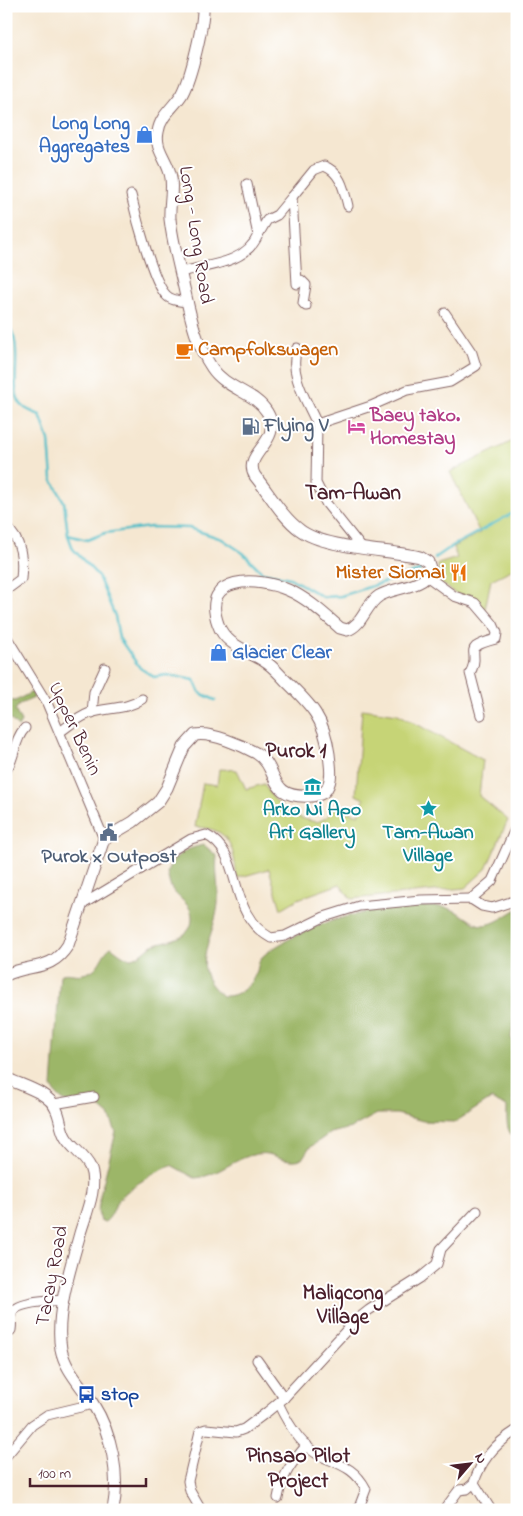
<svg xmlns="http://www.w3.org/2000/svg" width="523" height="1516" font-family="'Indie Flower',sans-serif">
  <rect width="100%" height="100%" fill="#fff"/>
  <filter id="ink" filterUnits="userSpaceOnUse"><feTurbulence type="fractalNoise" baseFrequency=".02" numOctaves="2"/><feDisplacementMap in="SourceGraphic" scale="10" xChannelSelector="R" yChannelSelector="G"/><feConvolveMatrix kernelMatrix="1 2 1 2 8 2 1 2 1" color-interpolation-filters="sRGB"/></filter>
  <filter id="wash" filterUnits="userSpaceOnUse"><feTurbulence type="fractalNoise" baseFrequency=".0096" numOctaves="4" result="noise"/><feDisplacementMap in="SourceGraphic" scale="20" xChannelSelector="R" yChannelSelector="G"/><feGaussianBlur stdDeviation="1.12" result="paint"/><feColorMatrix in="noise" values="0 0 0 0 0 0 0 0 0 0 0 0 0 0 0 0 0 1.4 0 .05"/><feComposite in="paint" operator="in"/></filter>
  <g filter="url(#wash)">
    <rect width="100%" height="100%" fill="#f5e7d1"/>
    <g fill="#c6d476" stroke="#887a50">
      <path d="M517 439V567L491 580 485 609 453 592 436 579 439 570 438 564 457 558 453 547 480 533 450 472Z"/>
      <path d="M362 709 398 714 483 760 479 796 508 820 486 869 465 888 351 899 340 884 298 899 281 909 269 869 237 878C233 848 232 828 195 827L203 783 217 785 219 769 237 770 246 789 264 784C275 805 294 819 317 822L326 818 335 808 359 815 364 799 356 795Z"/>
    </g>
    <g fill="#9cb667" stroke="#736a49">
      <path d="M32 692 34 698 20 704 15 710 21 722 18 727 6 715V700L15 701Z"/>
      <path d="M204 845 217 856C215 872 219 887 218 903 215 939 186 968 223 996 240 997 251 985 257 971 258 966 259 960 262 957 273 946 301 933 315 927 352 912 402 904 442 907 458 908 473 926 483 925 494 925 507 915 517 909V1006L511 1037 517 1052V1094L512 1099 517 1110V1140C505 1132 507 1120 507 1107L491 1099 455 1122 423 1121 397 1114H377L351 1128 330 1133 309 1148 302 1159C282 1164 275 1151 257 1154 235 1157 217 1177 195 1178L171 1165C155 1173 134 1184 121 1197 113 1205 114 1215 105 1222L101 1221 98 1212 100 1196 116 1132 109 1115 96 1104C77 1106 61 1106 52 1087L60 975C68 971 74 976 83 974 102 970 99 956 111 947 117 951 124 958 131 958 140 957 145 950 151 946 165 939 193 941 192 917 192 904 178 899 172 889 169 885 169 879 167 874 171 856 187 848 204 845Z"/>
    </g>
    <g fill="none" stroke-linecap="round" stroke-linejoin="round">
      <g stroke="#4fbdc7" stroke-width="2.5">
        <path d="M6 323C28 345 4 394 25 408 29 411 35 413 40 415L49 440 52 479 64 502 68 535 73 549 98 576 115 616 119 638 140 668 154 677 167 675 194 680 200 693 215 700"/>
        <path d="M68 535 87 540 105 533 150 527 189 528 222 539 243 553 262 572 290 578 323 597 341 596 419 571 422 567"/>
        <path d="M435 558 454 545 517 511"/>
      </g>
    </g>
  </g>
  <g filter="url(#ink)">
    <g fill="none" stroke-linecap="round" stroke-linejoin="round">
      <defs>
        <g id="minor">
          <path d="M131 195C136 216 153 282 166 295 171 301 180 301 188 302"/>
          <path d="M292 197 314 170 324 166C341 172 344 190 348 206"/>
          <path d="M258 235 267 220 277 215 292 197 297 284 301 280 306 285 303 303 306 306"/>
          <path d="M181 272C207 265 246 264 258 235L247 184"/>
          <path d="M297 348C288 374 307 401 317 424"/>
          <path d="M6 527C22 540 23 560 21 579L6 590"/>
          <path d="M361 547 326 503 316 483 317 424 371 406 407 390 450 382 476 366 472 353 445 313"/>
          <path d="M428 577 454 596 475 603 493 624 497 633 496 639C458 649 483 651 470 673L481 715"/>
          <path d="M6 636 47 703 104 839"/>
          <path d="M92 713 94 692 105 668"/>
          <path d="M60 732C69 725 79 717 90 713 108 707 126 710 142 699"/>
          <path d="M6 770C16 758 13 740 25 728"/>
          <path d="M471 899 492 881 517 825"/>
          <path d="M83 904 191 839 206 835C245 854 225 913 271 938L285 936 324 917 359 906 421 900 471 899 482 906 492 908 517 900"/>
          <path d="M54 1104 94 1097"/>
          <path d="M6 1335 11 1330C12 1325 11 1319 12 1314 15 1301 53 1301 64 1300"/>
          <path d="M257 1360 284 1398"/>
          <path d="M278 1403C287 1422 301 1447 321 1456 341 1465 355 1468 366 1489L358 1510"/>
          <path d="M6 1456 32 1425 47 1415 93 1404"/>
          <path d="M474 1483C481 1459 496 1443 517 1430"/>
          <path d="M474 1483 491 1510"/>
          <path d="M278 1498C282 1475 292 1462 307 1445"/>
          <path d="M201 1510 190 1491 188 1481 200 1431 206 1429 236 1432 244 1429 267 1412 284 1398 355 1321 369 1310 420 1278 437 1264 441 1249 477 1211"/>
          <path d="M444 1510 459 1490 467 1489 474 1483"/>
        </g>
        <g id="major">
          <path d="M6 975C32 963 51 972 68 945L104 839 133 822 158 802 167 788 184 747 195 735C212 732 241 745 256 753 281 768 265 799 311 796 318 795 324 794 327 788 333 778 330 765 329 754 324 718 312 706 286 681 279 674 273 666 264 661 247 650 225 645 218 624 200 574 258 577 288 590 307 598 324 614 340 628L347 630C363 625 365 605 379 596 394 587 423 588 431 571L428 562 420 557C390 550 323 548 300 530 282 517 269 493 255 476 241 453 285 442 267 412 255 392 226 389 212 368 193 340 189 307 181 275 177 257 172 238 170 219 169 206 173 192 171 178 169 161 154 150 158 132 160 116 174 107 182 94 191 78 204 24 203 6"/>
          <path d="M6 1078C22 1086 49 1092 56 1109 61 1118 60 1129 66 1138 72 1148 85 1156 90 1167 99 1188 84 1217 79 1237 70 1269 55 1316 61 1349 65 1370 82 1386 93 1404 112 1434 120 1475 113 1510"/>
        </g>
      </defs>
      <use href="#minor" stroke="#866565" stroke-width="11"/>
      <use href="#major" stroke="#866565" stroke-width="13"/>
      <use href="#minor" stroke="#fff" stroke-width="9"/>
      <use href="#major" stroke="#fff" stroke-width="11"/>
    </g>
  </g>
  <defs>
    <symbol id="shop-bare" viewBox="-9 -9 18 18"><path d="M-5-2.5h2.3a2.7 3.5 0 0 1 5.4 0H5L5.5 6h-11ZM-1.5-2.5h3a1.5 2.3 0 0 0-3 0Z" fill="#3f7fe0" stroke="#fff" stroke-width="2.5" paint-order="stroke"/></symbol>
    <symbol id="cafe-bare" viewBox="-9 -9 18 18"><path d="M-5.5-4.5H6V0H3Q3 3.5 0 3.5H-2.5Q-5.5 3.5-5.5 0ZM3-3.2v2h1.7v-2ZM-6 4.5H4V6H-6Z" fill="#e8710a" stroke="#fff" stroke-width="2.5" paint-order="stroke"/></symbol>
    <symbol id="fuel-bare" viewBox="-9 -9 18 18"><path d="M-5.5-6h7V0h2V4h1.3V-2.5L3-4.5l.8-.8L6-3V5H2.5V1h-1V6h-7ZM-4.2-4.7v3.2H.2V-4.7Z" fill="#5c6f8a" stroke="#fff" stroke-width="2.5" paint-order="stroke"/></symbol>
    <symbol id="hotel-bare" viewBox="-9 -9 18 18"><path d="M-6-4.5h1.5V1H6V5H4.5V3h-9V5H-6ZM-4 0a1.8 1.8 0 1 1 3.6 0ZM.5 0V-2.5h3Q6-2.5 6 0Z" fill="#d1479c" stroke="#fff" stroke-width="2.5" paint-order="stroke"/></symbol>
    <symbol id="restaurant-bare" viewBox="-9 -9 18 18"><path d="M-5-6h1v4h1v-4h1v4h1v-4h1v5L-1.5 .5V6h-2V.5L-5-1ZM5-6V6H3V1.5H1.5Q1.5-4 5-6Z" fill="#e8710a" stroke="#fff" stroke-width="2.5" paint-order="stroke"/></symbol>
    <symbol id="museum-bare" viewBox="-9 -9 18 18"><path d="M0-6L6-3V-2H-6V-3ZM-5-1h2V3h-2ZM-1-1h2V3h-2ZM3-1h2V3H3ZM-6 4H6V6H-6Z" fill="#0f9aa8" stroke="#fff" stroke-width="2.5" paint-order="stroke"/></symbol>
    <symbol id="sight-bare" viewBox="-9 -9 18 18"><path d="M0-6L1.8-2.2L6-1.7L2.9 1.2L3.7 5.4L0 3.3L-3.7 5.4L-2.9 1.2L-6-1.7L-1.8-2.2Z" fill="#0f9aa8" stroke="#fff" stroke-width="2.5" paint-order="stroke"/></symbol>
    <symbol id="civic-bare" viewBox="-9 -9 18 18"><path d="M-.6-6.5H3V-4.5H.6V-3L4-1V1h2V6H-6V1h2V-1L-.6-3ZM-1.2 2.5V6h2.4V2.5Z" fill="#5c6f8a" stroke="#fff" stroke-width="2.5" paint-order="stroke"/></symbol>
    <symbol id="bus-bare" viewBox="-9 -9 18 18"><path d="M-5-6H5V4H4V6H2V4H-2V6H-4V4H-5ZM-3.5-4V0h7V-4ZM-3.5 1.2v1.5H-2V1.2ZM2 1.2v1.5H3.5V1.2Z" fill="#1a4fb4" stroke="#fff" stroke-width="2.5" paint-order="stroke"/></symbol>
  </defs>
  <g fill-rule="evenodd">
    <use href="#shop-bare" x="132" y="122" width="25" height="25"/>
    <use href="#cafe-bare" x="172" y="338" width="25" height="25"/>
    <use href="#fuel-bare" x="238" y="414" width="25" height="25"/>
    <use href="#hotel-bare" x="344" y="414" width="25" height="25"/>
    <use href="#restaurant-bare" x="446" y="560" width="25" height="25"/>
    <use href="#shop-bare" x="206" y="640" width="25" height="25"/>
    <use href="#museum-bare" x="300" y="774" width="25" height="25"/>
    <use href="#sight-bare" x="416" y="796" width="25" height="25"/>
    <use href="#civic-bare" x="96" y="820" width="25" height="25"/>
    <use href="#bus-bare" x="74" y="1382" width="25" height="25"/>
  </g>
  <g text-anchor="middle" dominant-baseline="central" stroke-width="4" stroke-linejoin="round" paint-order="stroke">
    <g font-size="20" font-weight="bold" fill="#366cbe" stroke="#fff" text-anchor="end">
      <text x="130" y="124">Long Long<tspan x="130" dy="23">Aggregates</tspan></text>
      <text x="232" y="653" text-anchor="start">Glacier Clear</text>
    </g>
    <g font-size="20" fill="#4a1f2b" stroke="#fff">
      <text transform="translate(195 235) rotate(81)">Long - Long Road</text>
      <text transform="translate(74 729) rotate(65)">Upper Benin</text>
      <text transform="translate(53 1276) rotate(-79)">Tacay Road</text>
    </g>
    <g font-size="20" font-weight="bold" fill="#c56008" stroke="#fff" text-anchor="start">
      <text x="198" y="350">Campfolkswagen</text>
      <text x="445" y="573" text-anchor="end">Mister Siomai</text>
    </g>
    <g font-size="20" font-weight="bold" fill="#b23c85" stroke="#fff" text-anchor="start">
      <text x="370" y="416">Baey tako.<tspan x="370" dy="23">Homestay</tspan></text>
    </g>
    <g font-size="20" font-weight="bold" fill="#4e5e75" stroke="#fff" text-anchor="start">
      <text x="264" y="426">Flying V</text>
      <text x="109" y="857" text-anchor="middle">Purok x Outpost</text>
    </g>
    <g font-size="20" font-weight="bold" fill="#0d838f" stroke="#fff">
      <text x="312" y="810">Arko Ni Apo<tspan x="312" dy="23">Art Gallery</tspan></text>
      <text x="428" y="833">Tam-Awan<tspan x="428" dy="23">Village</tspan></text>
    </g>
    <g font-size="20" font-weight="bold" fill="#164399" stroke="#fff" text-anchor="start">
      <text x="101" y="1395">stop</text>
    </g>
    <g font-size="21" font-weight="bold" fill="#4a1f2b" stroke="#fff">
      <text x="353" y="494">Tam-Awan</text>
      <text x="296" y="752">Purok 1</text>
      <text x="343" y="1294">Maligcong<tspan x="343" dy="24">Village</tspan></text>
    </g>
    <g font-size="22" font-weight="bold" fill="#4a1f2b" stroke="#fff">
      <text x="298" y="1457">Pinsao Pilot<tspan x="298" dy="25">Project</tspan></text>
    </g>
  </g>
  <rect width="523" height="1516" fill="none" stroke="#fff" stroke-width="25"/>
  <g transform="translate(470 1464) rotate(62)" stroke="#ffffff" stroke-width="4" paint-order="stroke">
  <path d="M0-4L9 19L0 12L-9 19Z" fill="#4a1f2b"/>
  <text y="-8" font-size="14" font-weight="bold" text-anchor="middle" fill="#4a1f2b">N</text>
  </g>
  <path d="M30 1478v8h116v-8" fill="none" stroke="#4a1f2b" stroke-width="2.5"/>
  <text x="38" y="1478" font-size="15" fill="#4a1f2b" stroke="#ffffff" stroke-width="4" paint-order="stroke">100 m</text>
</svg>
